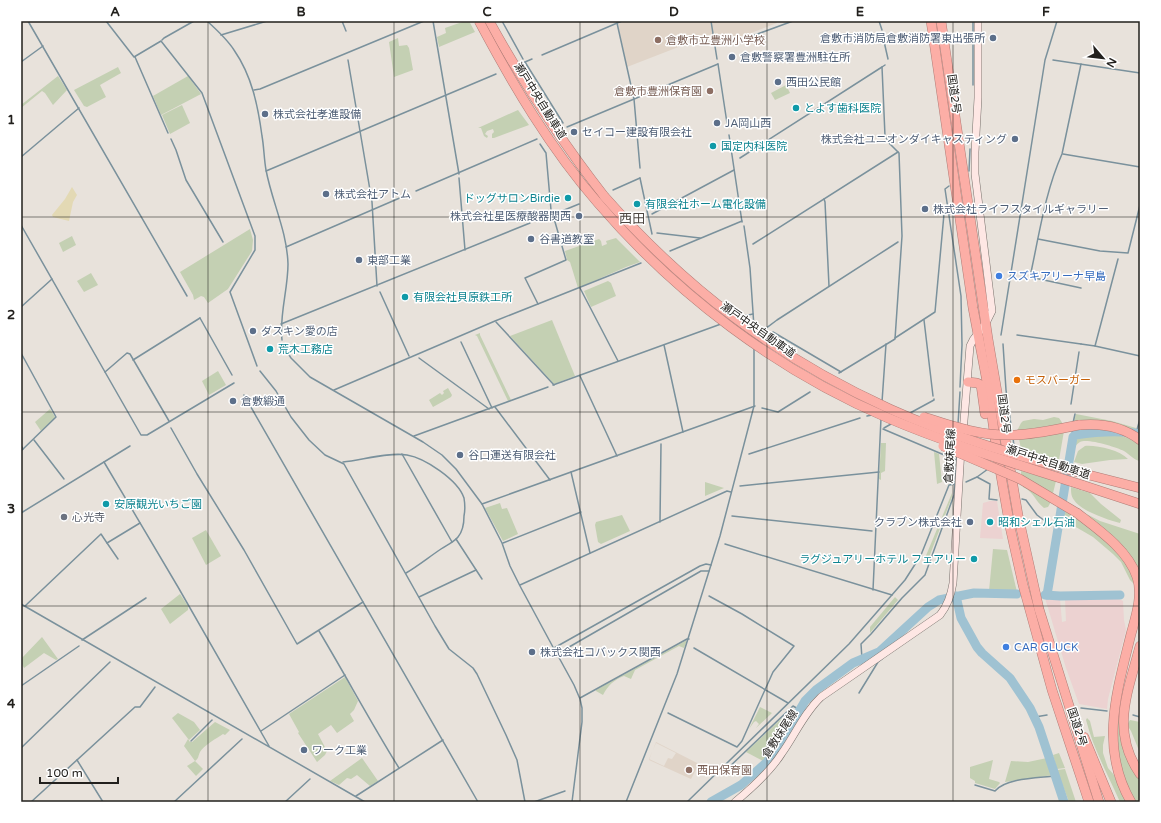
<svg xmlns="http://www.w3.org/2000/svg" width="1161" height="823" font-family="'Varela Round','Noto Sans JP',sans-serif">
  <rect width="100%" height="100%" fill="#e8e2db"/>
  <g fill="#ecd2d1">
    <path d="M990 501H997L1003 539 980 538 983 503Z"/>
    <path d="M1045 598 1060 599 1062 622 1066 621 1065 599H1119L1123 601 1124 620 1126 630 1108 699 1107 709 1079 704 1066 668Z"/>
  </g>
  <g fill="#e0d4c8" fill-rule="evenodd">
    <path d="M626 21H777V23L715 47 712 34 627 67 618 24Z"/>
    <path d="M656 742 699 764 691 779 649 760ZM656 743 676 753 672 759 668 758 664 766 649 759Z"/>
  </g>
  <g fill="#c4d0b3">
    <path d="M465 21H469L475 32 439 47 437 37 446 33 445 28Z"/>
    <path d="M398 38 399 46 407 45 409 48 413 70 394 77 389 42Z"/>
    <path d="M118 67 121 73 100 85 106 97 87 107 84 106 74 90Z"/>
    <path d="M58 76 67 90 53 105 45 93 42 91 21 108V105Z"/>
    <path d="M188 76 201 94 161 115 153 96Z"/>
    <path d="M786 85 790 93 775 100 771 93Z"/>
    <path d="M182 105 190 123 170 134 162 115Z"/>
    <path d="M518 110 529 125 494 138H492V134L494 132 493 129 487 131 485 134 488 136 487 138 484 136 481 128H478Z"/>
    <path d="M250 229 253 240 252 251 228 289 208 303 204 297 201 296 194 300 193 295 180 272Z"/>
    <path d="M72 236 76 245 63 252 59 243Z"/>
    <path d="M616 238 640 262 626 267 578 288 570 262 567 260 565 251 599 239 601 241 602 246 607 244 606 241Z"/>
    <path d="M91 273 98 285 84 292 77 281Z"/>
    <path d="M608 281 611 283 616 296 591 307 584 291Z"/>
    <path d="M552 320 575 376 554 384 510 336Z"/>
    <path d="M480 333V335L511 400 508 401 477 336 475 335Z"/>
    <path d="M218 371 226 385 209 395 202 381Z"/>
    <path d="M448 388 452 395 451 397 433 407 429 400 440 393 442 395 444 393 443 391Z"/>
    <path d="M50 409 55 417 54 419 41 431 35 422Z"/>
    <path d="M1076 414 1112 421 1136 428 1135 431 1074 422Z"/>
    <path d="M1054 417 1059 418 1063 424 1017 431 1021 423 1023 421 1034 419 1043 420Z"/>
    <path d="M1064 431 1059 460 1021 449 1019 439Z"/>
    <path d="M1119 435 1128 438 1140 445V461C1134 460 1129 454 1124 451 1116 447 1087 438 1080 442 1076 444 1074 449 1072 453L1076 438 1081 437Z"/>
    <path d="M881 443H886L885 471 881 473V480L879 479Z"/>
    <path d="M1085 446C1097 445 1119 450 1128 459L1110 460 1082 464 1074 462 1078 451Z"/>
    <path d="M934 452 939 454 942 482 937 484Z"/>
    <path d="M1021 471 1056 481 1053 493 1021 476Z"/>
    <path d="M705 482 724 488 705 496Z"/>
    <path d="M1022 483 1052 500 1048 507 1044 508C1034 500 1035 493 1023 487Z"/>
    <path d="M1071 487 1090 493 1101 504 1121 520 1120 523C1108 520 1081 511 1074 500 1071 496 1071 492 1071 487Z"/>
    <path d="M952 493V497L928 560 925 558Z"/>
    <path d="M500 503 502 509 507 508 518 534 503 541 485 508Z"/>
    <path d="M1075 508 1100 521 1140 534V580L1137 572Z"/>
    <path d="M1064 509C1091 528 1123 549 1134 581L1133 583 1130 580 1121 562 1113 554 1093 537 1069 523 1063 513Z"/>
    <path d="M622 515 630 531 601 544 598 542 595 525 596 522Z"/>
    <path d="M206 530 221 556 206 565 192 538Z"/>
    <path d="M993 549 1007 550 1017 592 989 591Z"/>
    <path d="M180 594 188 606V610L170 624 161 609Z"/>
    <path d="M895 597 898 600 870 633V627Z"/>
    <path d="M42 637 58 659 56 660 44 653 24 668 21 662V659Z"/>
    <path d="M687 640 684 648 679 646 635 670 631 679 624 676C614 680 608 685 603 695L596 691V690Z"/>
    <path d="M345 677 358 701 354 710 350 714 354 721 337 733 331 725 318 734 327 751 325 755 317 762 298 733 299 732 289 714Z"/>
    <path d="M760 707 772 713 756 728 759 724 756 721 754 722 749 729Z"/>
    <path d="M178 713 194 722 200 730 189 740 172 718Z"/>
    <path d="M1118 714H1120V725L1133 768 1140 779 1139 802H1134L1121 776 1117 732Z"/>
    <path d="M782 718 789 721 773 748 763 761 746 752Z"/>
    <path d="M1087 718 1090 721 1094 737 1105 736 1103 745V753L1108 768 1114 775 1126 802H1120C1108 775 1093 748 1086 720Z"/>
    <path d="M1130 720 1140 722V753L1131 731 1127 725Z"/>
    <path d="M215 722 230 730 225 735 223 734C217 738 203 746 200 752 198 756 199 758 195 761L184 746 188 739 190 742H192Z"/>
    <path d="M1059 753 1065 768 1057 769 1053 755Z"/>
    <path d="M362 758 378 781 370 786 357 775 351 779 347 778 339 785 330 781Z"/>
    <path d="M1047 758 1053 775 1005 782 1011 761 1028 762Z"/>
    <path d="M993 760 989 779 999 782 1000 783 995 789 975 783V781L970 778V767Z"/>
    <path d="M195 761 203 769 196 776 187 766Z"/>
    <path d="M1065 769 1076 802H1069L1057 770Z"/>
  </g>
  <path fill="#e3d9b4" d="M72 187 77 195 73 202 69 221 53 217 52 215 65 199Z"/>
  <g fill="none" stroke-linecap="round" stroke-linejoin="round">
    <g stroke="#7a919c" stroke-width="1.5">
      <path d="M28 21 187 296"/>
      <path d="M106 21 134 57 161 41 202 93 255 236V250L230 292 257 366"/>
      <path d="M207 21C217 30 227 39 234 50 252 76 258 106 262 136 264 147 264 159 266 170 272 202 287 231 288 264 288 290 279 315 282 340"/>
      <path d="M342 21 346 31"/>
      <path d="M433 21 459 174"/>
      <path d="M502 21 523 59"/>
      <path d="M711 21 717 59"/>
      <path d="M879 21 882 30"/>
      <path d="M617 23 634 99 640 168"/>
      <path d="M221 35 267 21"/>
      <path d="M883 37 888 59"/>
      <path d="M162 40 164 38 194 21"/>
      <path d="M741 40 793 21"/>
      <path d="M542 55 622 21"/>
      <path d="M135 57 168 133"/>
      <path d="M348 60 372 202 377 286"/>
      <path d="M1053 60 1140 73"/>
      <path d="M21 62 43 46"/>
      <path d="M525 62 563 123"/>
      <path d="M525 62 532 59"/>
      <path d="M718 64 727 123"/>
      <path d="M1081 64 1062 154C1045 192 1039 236 1030 277L1081 288"/>
      <path d="M973 85V21"/>
      <path d="M254 90 260 89 424 21"/>
      <path d="M567 127 718 64"/>
      <path d="M729 135 742 222"/>
      <path d="M171 139 176 150 186 180 223 242"/>
      <path d="M540 144 546 153 551 210"/>
      <path d="M1063 154 1140 167"/>
      <path d="M21 157 79 108"/>
      <path d="M740 158 882 67"/>
      <path d="M266 171 496 74"/>
      <path d="M969 171 970 149"/>
      <path d="M459 178 465 250"/>
      <path d="M640 178 652 234"/>
      <path d="M949 186 945 189 961 296 962 345 960 387"/>
      <path d="M613 190 640 178"/>
      <path d="M416 191 537 139"/>
      <path d="M824 199 825 202 829 286"/>
      <path d="M652 214 734 170"/>
      <path d="M552 215 579 204"/>
      <path d="M21 225 141 435H147L234 383"/>
      <path d="M744 226 750 268 754 327"/>
      <path d="M657 233 700 238"/>
      <path d="M1038 239 1100 251 1128 253 1140 205"/>
      <path d="M753 244 898 152"/>
      <path d="M286 247 402 197"/>
      <path d="M670 251 742 221"/>
      <path d="M580 288 618 361"/>
      <path d="M380 292 409 356"/>
      <path d="M538 304 525 278 566 260 553 215"/>
      <path d="M21 307 52 279"/>
      <path d="M739 317 753 314"/>
      <path d="M200 318 232 375"/>
      <path d="M924 320 933 396"/>
      <path d="M496 322 554 385"/>
      <path d="M281 324 530 223"/>
      <path d="M761 332 777 320 898 242"/>
      <path d="M773 332 841 372"/>
      <path d="M1001 335 1045 60 1057 21"/>
      <path d="M1017 335 1081 344"/>
      <path d="M895 338 935 312 944 214 949 212"/>
      <path d="M461 342 492 408"/>
      <path d="M1003 344 1006 390 1012 432"/>
      <path d="M1081 344 1095 346 1118 259"/>
      <path d="M664 345 683 432"/>
      <path d="M1095 346 1140 356"/>
      <path d="M284 347 291 358 310 377 423 442 442 455 456 469 482 504 502 543 510 566 520 586 554 649"/>
      <path d="M21 353 56 417 21 451"/>
      <path d="M419 358 489 409"/>
      <path d="M133 360 200 318"/>
      <path d="M260 371 276 391 291 417 309 440 325 455 344 464 435 626 449 649 473 668 477 674 506 735 517 760 525 802"/>
      <path d="M105 372 127 353 130 354 169 421"/>
      <path d="M839 373 895 339 902 236 899 153 889 143 885 136 882 67 885 65"/>
      <path d="M580 376 617 456"/>
      <path d="M553 385 721 324"/>
      <path d="M334 390 495 321 641 263"/>
      <path d="M244 395 478 802"/>
      <path d="M882 402 886 344"/>
      <path d="M1071 404 1079 352"/>
      <path d="M495 407 550 480"/>
      <path d="M762 408 778 412 810 392"/>
      <path d="M910 413 934 400V399"/>
      <path d="M867 416 872 415"/>
      <path d="M1073 423 1075 414"/>
      <path d="M958 424 960 392"/>
      <path d="M171 428 197 474 244 550 297 644 363 602"/>
      <path d="M884 428 891 424"/>
      <path d="M883 429 956 460"/>
      <path d="M1072 429 1073 437"/>
      <path d="M1136 433 1140 419"/>
      <path d="M414 436 548 387"/>
      <path d="M1013 437 1014 447"/>
      <path d="M34 440 64 479"/>
      <path d="M21 445 23 449"/>
      <path d="M402 454 452 542"/>
      <path d="M749 454 860 418"/>
      <path d="M104 462 178 587 269 746"/>
      <path d="M343 462C362 460 389 452 407 455 425 458 458 480 464 498 465 504 465 511 464 516 464 523 463 531 458 537 454 542 447 545 441 549 429 557 418 566 406 573"/>
      <path d="M571 472 590 553"/>
      <path d="M977 477 988 469"/>
      <path d="M966 482 977 477 990 484 989 499 997 500"/>
      <path d="M740 486 879 472"/>
      <path d="M1022 499 1026 500 1037 515 1049 524"/>
      <path d="M482 504 755 406"/>
      <path d="M21 513 130 446"/>
      <path d="M732 516 872 531"/>
      <path d="M660 522 661 444"/>
      <path d="M1055 525 1058 526"/>
      <path d="M456 539 482 579"/>
      <path d="M107 543 118 559"/>
      <path d="M503 543 581 512"/>
      <path d="M725 544 892 595"/>
      <path d="M520 585 727 491 731 492"/>
      <path d="M873 590 881 418"/>
      <path d="M419 597 476 570"/>
      <path d="M21 604 365 802"/>
      <path d="M25 606 101 534 107 543 140 523"/>
      <path d="M319 631C346 676 371 723 399 768"/>
      <path d="M82 640 146 598"/>
      <path d="M554 648 700 566 706 564 711 565"/>
      <path d="M694 648 788 703"/>
      <path d="M557 654 701 571H709"/>
      <path d="M557 654 574 685 580 699 582 708V722L572 802"/>
      <path d="M862 659 861 644 871 634 902 598 925 575 954 495 957 456"/>
      <path d="M21 686 79 646"/>
      <path d="M859 693 878 662 882 659V658"/>
      <path d="M580 698 687 639H689"/>
      <path d="M1081 708 1107 711"/>
      <path d="M668 713 737 747 742 741 773 672 794 646 742 614 709 596"/>
      <path d="M1133 715 1140 717"/>
      <path d="M1035 717 1047 715"/>
      <path d="M261 731 345 675"/>
      <path d="M191 741 212 720"/>
      <path d="M21 748 110 662"/>
      <path d="M77 760 103 802"/>
      <path d="M725 771 793 706 800 710"/>
      <path d="M975 785 995 791C1006 778 1038 778 1054 776"/>
      <path d="M356 796 443 740"/>
      <path d="M31 802 135 707H140L155 687"/>
      <path d="M174 802 242 739"/>
      <path d="M285 802 310 779"/>
      <path d="M534 802 565 791"/>
      <path d="M626 802 677 674 720 536 754 406V347"/>
      <path d="M687 802 849 644 905 580 921 555 949 485 956 484"/>
    </g>
    <g stroke="#9fc2d2" stroke-width="9">
      <path d="M1045 595 1060 596 1120 595"/>
      <path d="M1047 595 1073 437 1075 435C1096 432 1119 430 1140 434"/>
      <path d="M956 596 961 618 977 647 982 653 1010 678 1030 708 1039 727 1064 802"/>
      <path d="M711 802 741 785 767 762 777 749 805 701 816 690 853 663 879 652 928 607 939 600 974 593 1017 594"/>
    </g>
    <defs>
      <g id="secondary">
        <path d="M963 433 970 346 973 340 986 323 992 311 975 174V152L978 98V21"/>
        <path d="M735 802C752 788 770 772 782 753 795 735 804 713 821 697L940 615C948 605 951 596 953 583L961 449"/>
      </g>
      <g id="highway">
        <path d="M489 21C524 84 560 140 604 196"/>
        <path d="M931 21 973 308 988 387 997 453 1010 527 1023 585 1052 690 1089 802"/>
        <path d="M941 21 988 339 1018 515 1039 609 1099 802"/>
        <path d="M968 382 977 383 981 385 985 414"/>
        <path d="M1079 425C1101 423 1122 426 1140 440"/>
        <path d="M1085 474 1140 488"/>
        <path d="M1082 485 1140 504"/>
        <path d="M1077 513C1099 530 1128 550 1137 577 1143 595 1136 616 1131 634 1117 691 1099 747 1131 802"/>
        <path d="M1140 646C1128 692 1110 730 1140 774"/>
        <path d="M1084 737 1111 802"/>
      </g>
    </defs>
    <use href="#secondary" stroke="#76706b" stroke-width="8"/>
    <use href="#highway" stroke="#b07c76" stroke-width="10"/>
    <use href="#secondary" stroke="#fee7e4" stroke-width="7"/>
    <use href="#highway" stroke="#fcaea6" stroke-width="9"/>
    <defs>
      <g id="highway-bridge">
        <path d="M479 21C513 85 550 148 598 203 677 295 776 370 888 418 951 445 1017 464 1082 485"/>
        <path d="M604 196C687 290 776 357 890 409 952 437 1019 456 1085 474"/>
        <path d="M924 417C952 426 981 436 1011 435 1034 435 1057 429 1079 425"/>
        <path d="M943 446 1020 479 1077 513"/>
      </g>
    </defs>
    <use href="#highway-bridge" stroke="#b07c76" stroke-width="10" stroke-linecap="butt"/>
    <use href="#highway-bridge" stroke="#fcaea6" stroke-width="9"/>
  </g>
  <path fill="none" stroke="#22201d" stroke-width="1" stroke-opacity="0.55" d="M208 21V802M394 21V802M580 21V802M767 21V802M953 21V802M21 217H1140M21 412H1140M21 606H1140"/>
  <g fill="#5c6f8a" stroke="#fff" stroke-width="1.5">
    <circle cx="993" cy="38" r="4"/>
    <circle cx="732" cy="57" r="4"/>
    <circle cx="778" cy="82" r="4"/>
    <circle cx="265" cy="114" r="4"/>
    <circle cx="717" cy="123" r="4"/>
    <circle cx="574" cy="132" r="4"/>
    <circle cx="1015" cy="139" r="4"/>
    <circle cx="326" cy="194" r="4"/>
    <circle cx="925" cy="209" r="4"/>
    <circle cx="579" cy="216" r="4"/>
    <circle cx="531" cy="239" r="4"/>
    <circle cx="359" cy="260" r="4"/>
    <circle cx="253" cy="331" r="4"/>
    <circle cx="233" cy="401" r="4"/>
    <circle cx="460" cy="455" r="4"/>
    <circle cx="970" cy="522" r="4"/>
    <circle cx="532" cy="652" r="4"/>
    <circle cx="304" cy="750" r="4"/>
  </g>
  <g fill="#8d6e63" stroke="#fff" stroke-width="1.5">
    <circle cx="658" cy="40" r="4"/>
    <circle cx="710" cy="91" r="4"/>
    <circle cx="689" cy="770" r="4"/>
  </g>
  <g fill="#0f9aa8" stroke="#fff" stroke-width="1.5">
    <circle cx="796" cy="108" r="4"/>
    <circle cx="713" cy="146" r="4"/>
    <circle cx="568" cy="198" r="4"/>
    <circle cx="637" cy="204" r="4"/>
    <circle cx="405" cy="297" r="4"/>
    <circle cx="270" cy="349" r="4"/>
    <circle cx="106" cy="504" r="4"/>
    <circle cx="990" cy="522" r="4"/>
    <circle cx="974" cy="559" r="4"/>
  </g>
  <g fill="#3f7fe0" stroke="#fff" stroke-width="1.5">
    <circle cx="999" cy="276" r="4"/>
    <circle cx="1006" cy="647" r="4"/>
  </g>
  <circle fill="#e8710a" stroke="#fff" stroke-width="1.5" cx="1017" cy="380" r="4"/>
  <circle fill="#6b7280" stroke="#fff" stroke-width="1.5" cx="64" cy="517" r="4"/>
  <g text-anchor="middle" dominant-baseline="central" stroke-width="3" stroke-linejoin="round" paint-order="stroke">
    <g font-size="11" fill="#4e5e75" stroke="#fff" text-anchor="start">
      <text x="985" y="38" text-anchor="end">倉敷市消防局倉敷消防署東出張所</text>
      <text x="740" y="57">倉敷警察署豊洲駐在所</text>
      <text x="786" y="82">西田公民館</text>
      <text x="273" y="114">株式会社孝進設備</text>
      <text x="725" y="123">JA岡山西</text>
      <text x="582" y="132">セイコー建設有限会社</text>
      <text x="1007" y="139" text-anchor="end">株式会社ユニオンダイキャスティング</text>
      <text x="334" y="194">株式会社アトム</text>
      <text x="933" y="209">株式会社ライフスタイルギャラリー</text>
      <text x="571" y="216" text-anchor="end">株式会社星医療酸器関西</text>
      <text x="539" y="239">谷書道教室</text>
      <text x="367" y="260">東部工業</text>
      <text x="261" y="331">ダスキン愛の店</text>
      <text x="241" y="401">倉敷緞通</text>
      <text x="468" y="455">谷口運送有限会社</text>
      <text x="962" y="522" text-anchor="end">クラブン株式会社</text>
      <text x="540" y="652">株式会社コバックス関西</text>
      <text x="312" y="750">ワーク工業</text>
    </g>
    <g font-size="11" fill="#785e54" stroke="#fff" text-anchor="start">
      <text x="666" y="40">倉敷市立豊洲小学校</text>
      <text x="702" y="91" text-anchor="end">倉敷市豊洲保育園</text>
      <text x="697" y="770">西田保育園</text>
    </g>
    <g font-size="11" fill="#22201d" stroke="#fff">
      <text transform="translate(954 94) rotate(82)">国道2号</text>
      <text transform="translate(540 101) rotate(58)">瀬戸中央自動車道</text>
      <text transform="translate(758 330) rotate(35)">瀬戸中央自動車道</text>
      <text transform="translate(1004 414) rotate(83)">国道2号</text>
      <text transform="translate(950 456) rotate(-87)">倉敷妹尾線</text>
      <text transform="translate(1048 462) rotate(18)">瀬戸中央自動車道</text>
      <text transform="translate(1077 727) rotate(72)">国道2号</text>
      <text transform="translate(780 734) rotate(-57)">倉敷妹尾線</text>
    </g>
    <g font-size="11" fill="#0d838f" stroke="#fff" text-anchor="start">
      <text x="804" y="108">とよす歯科医院</text>
      <text x="721" y="146">国定内科医院</text>
      <text x="560" y="198" text-anchor="end">ドッグサロンBirdie</text>
      <text x="645" y="204">有限会社ホーム電化設備</text>
      <text x="413" y="297">有限会社貝原鉄工所</text>
      <text x="278" y="349">荒木工務店</text>
      <text x="114" y="504">安原観光いちご園</text>
      <text x="998" y="522">昭和シェル石油</text>
      <text x="966" y="559" text-anchor="end">ラグジュアリーホテル フェアリー</text>
    </g>
    <g font-size="11" fill="#366cbe" stroke="#fff" text-anchor="start">
      <text x="1007" y="276">スズキアリーナ早島</text>
      <text x="1014" y="647">CAR GLUCK</text>
    </g>
    <g font-size="11" fill="#c56008" stroke="#fff" text-anchor="start">
      <text x="1025" y="380">モスバーガー</text>
    </g>
    <g font-size="11" fill="#5b616d" stroke="#fff" text-anchor="start">
      <text x="72" y="517">心光寺</text>
    </g>
    <g font-size="13" fill="#4c4641" stroke="#fff">
      <text x="632" y="219">西田</text>
    </g>
  </g>
  <rect width="1161" height="823" fill="none" stroke="#ffffff" stroke-width="44"/>
  <g transform="translate(1103 58) rotate(118)" stroke="#ffffff" stroke-width="3" paint-order="stroke">
  <path d="M0-3L7 15L0 10L-7 15Z" fill="#22201d"/>
  <text y="-6" font-size="11" font-weight="bold" text-anchor="middle" fill="#22201d">N</text>
  </g>
  <path d="M40 777v6h78v-6" fill="none" stroke="#22201d" stroke-width="2"/>
  <text x="46" y="777" font-size="12" fill="#22201d" stroke="#ffffff" stroke-width="3" paint-order="stroke">100 m</text>
  <rect x="22" y="22" width="1117" height="779" fill="none" stroke="#22201d" stroke-width="1.5"/>
  <g font-size="13" text-anchor="middle" font-weight="bold" fill="#22201d">
    <text x="115" y="16">A</text>
    <text x="301" y="16">B</text>
    <text x="487" y="16">C</text>
    <text x="674" y="16">D</text>
    <text x="860" y="16">E</text>
    <text x="1046" y="16">F</text>
    <text x="11" y="124">1</text>
    <text x="11" y="319">2</text>
    <text x="11" y="513">3</text>
    <text x="11" y="708">4</text>
  </g>
</svg>
